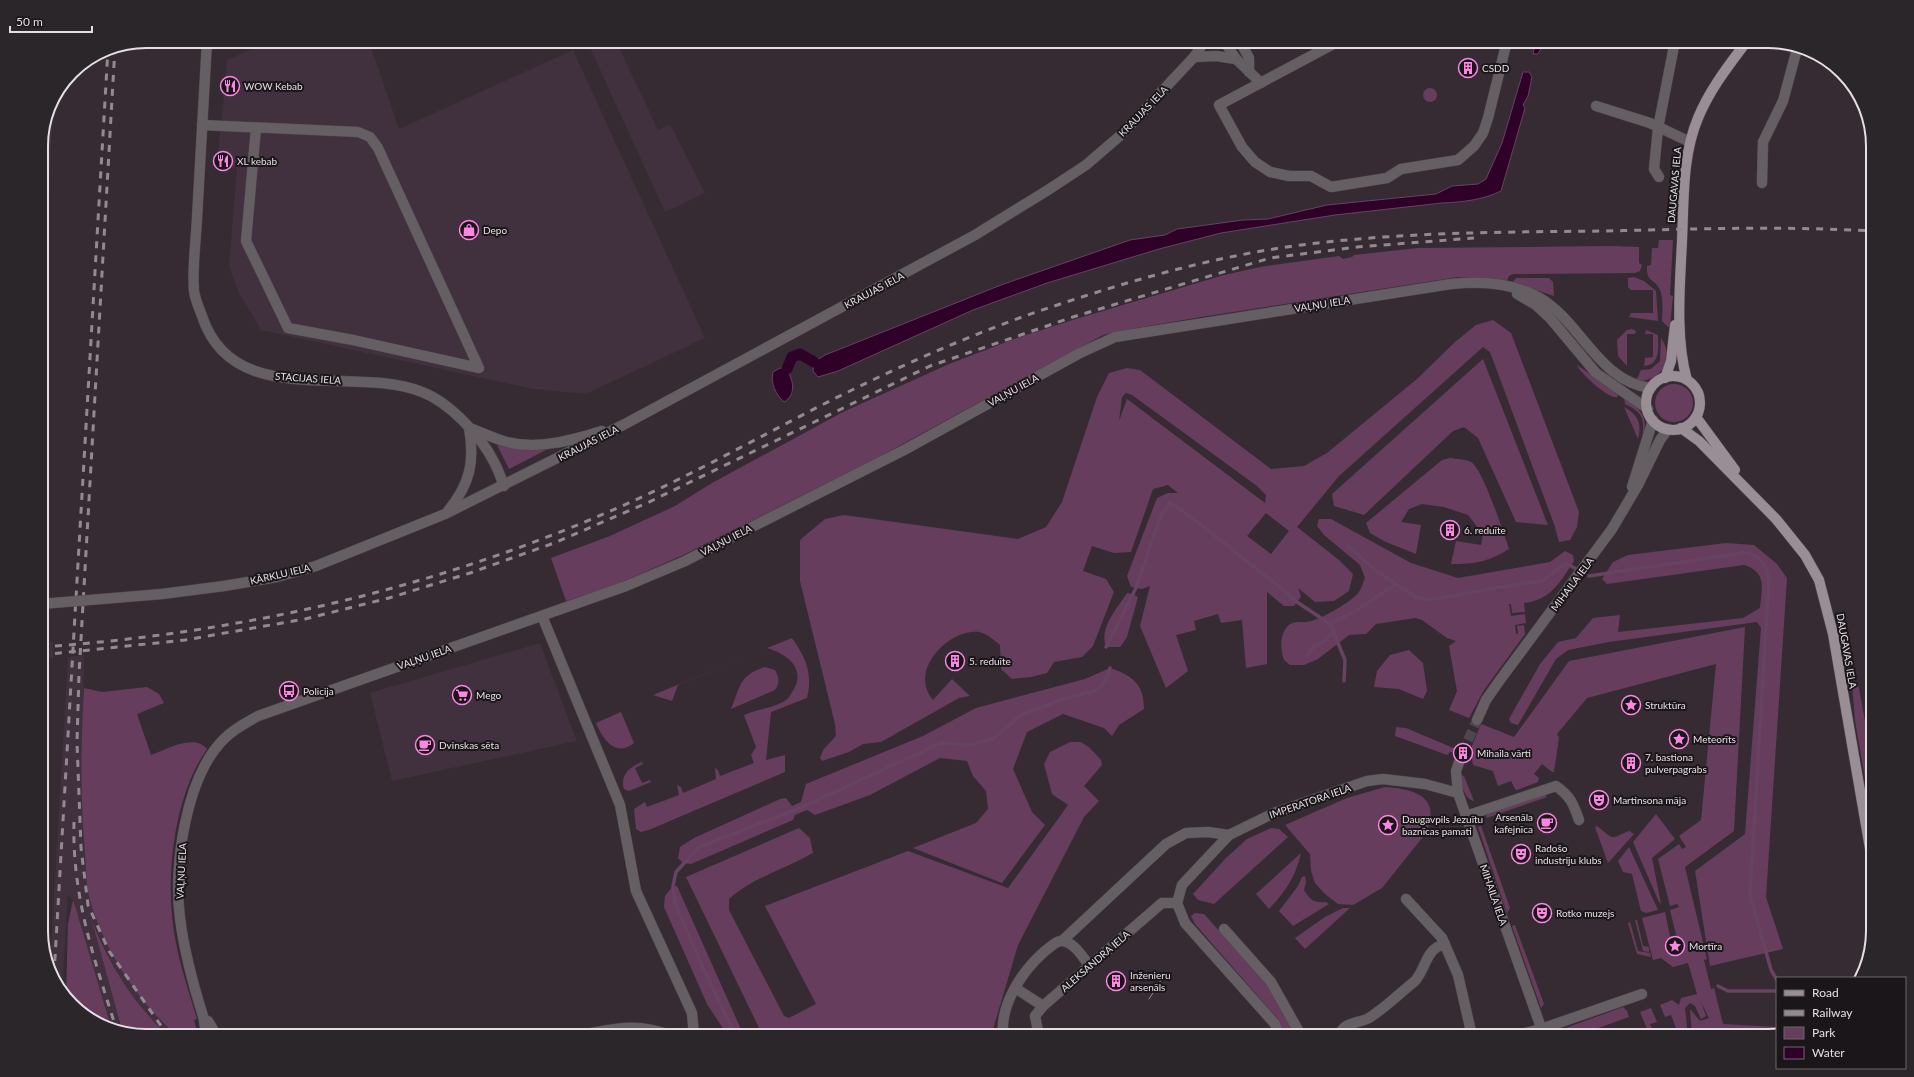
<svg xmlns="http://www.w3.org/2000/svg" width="1914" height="1077" font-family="Lato,sans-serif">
  <rect width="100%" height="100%" fill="#362b33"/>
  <g fill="#41303d">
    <path d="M269 41H369L399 129 573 50 705 338 586 394 533 389 261 330 238 291 229 266 237 168 217 166 227 60Z"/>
    <path d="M587 41H616L658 130 670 124 705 193 665 212Z"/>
    <path d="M53 100 41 380V139L49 106Z"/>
    <path d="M53 642 54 658 41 659V643Z"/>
    <path d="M540 643 577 741 392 781 370 693Z"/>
    <path d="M84 655 82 804 90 899 165 1025 177 1036H168L146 1015 129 993 114 968 93 923 122 1030 111 1027 76 909 73 900 68 895 62 992 59 989 50 964 68 657Z"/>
  </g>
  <g fill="#673d5d" fill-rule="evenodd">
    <circle cx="1430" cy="95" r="7"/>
    <path d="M1659 240H1673L1670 295 1673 296 1670 326 1668 327 1662 321C1662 312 1664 299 1660 290 1655 278 1646 283 1647 266L1651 265 1652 248H1658Z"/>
    <path d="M1612 246 1639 247V263L1642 265 1640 271 1635 273 1513 274 1509 276 1507 280 1458 277 1207 316 1131 329 1103 335 864 465 681 556 615 585 566 601 551 558 610 536 675 506 712 483 843 412 949 364 1017 338 1076 319 1224 275 1260 267 1339 256 1343 259 1352 257 1354 255 1418 248Z"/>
    <path d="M1634 277 1644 281 1656 291 1658 321 1629 317 1631 313H1653V290H1631L1628 287V278Z"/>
    <path d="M1516 278H1549L1553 282 1554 296 1513 282Z"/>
    <path d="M1493 320 1511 333 1579 512 1577 527 1570 540 1559 542 1554 524 1490 352 1483 347 1339 476 1297 527 1339 560 1353 574 1349 591 1334 601 1315 602 1298 588 1301 597 1294 606H1284L1267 592V664L1246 668 1242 620 1221 623 1218 614 1194 621 1196 630 1176 635 1188 671 1166 688 1140 626 1150 586 1142 589 1131 587 1127 576 1157 498 1168 493H1178L1168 485 1153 489 1131 552 1114 553 1092 546 1083 571 1106 579 1114 592 1093 646 1082 657 1054 662 1047 673 1031 677 1012 679 1001 669 1000 645C995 641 987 633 979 632 948 629 908 671 933 700L952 679 970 696 959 698 881 742 863 744 849 752 822 761 820 758 823 750 836 736 835 724 800 581V540L825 519 844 515 1018 539 1046 527 1062 502 1097 397 1109 373 1127 368 1140 370 1271 469 1304 466 1327 453 1417 379 1455 342 1476 325ZM1126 393 1132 395 1257 486 1266 495 1265 503 1127 399 1119 421 1122 397ZM1266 513 1289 531 1271 554 1247 536Z"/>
    <path d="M1632 329 1636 331 1635 334H1627V366L1618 356 1617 340 1627 330Z"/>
    <path d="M1646 330 1658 335C1658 347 1661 365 1644 366L1645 358 1653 357V334H1645Z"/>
    <path d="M1661 338C1671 352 1668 370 1652 378 1647 380 1641 382 1636 381L1641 370 1651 369 1660 361Z"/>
    <path d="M1483 359 1548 525 1516 522 1478 438 1464 427 1453 431 1364 515 1334 506 1332 494Z"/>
    <path d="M1577 365 1619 394 1617 397C1609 400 1579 372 1577 365Z"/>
    <circle cx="1674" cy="403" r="19"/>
    <path d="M1624 397C1640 409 1650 417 1642 438 1645 418 1643 413 1625 404Z"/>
    <path d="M1624 407C1638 415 1642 423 1638 439Z"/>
    <path d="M497 445 521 450 548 449 509 469Z"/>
    <path d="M1450 458C1456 459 1465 459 1471 462 1483 469 1504 534 1509 549 1488 562 1475 564 1451 564L1456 541 1481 545 1483 534 1468 515 1444 507 1422 504 1409 509 1401 522 1421 525 1416 554 1386 542 1370 533 1366 523 1442 460Z"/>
    <path d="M1319 519H1331L1411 563 1458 578 1550 562 1565 551 1573 555 1574 561C1560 582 1551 600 1524 603L1525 612 1512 613 1511 604H1509L1511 616 1525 614 1526 623 1515 625 1516 634 1518 633 1517 626 1524 625 1525 634 1484 690 1469 718 1449 710 1457 691 1449 646 1456 641 1447 638 1422 620 1415 618 1376 624 1366 634 1349 635 1318 659 1304 665H1290L1284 660C1280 649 1279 630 1292 623 1297 621 1305 623 1311 621 1321 619 1353 601 1359 592 1362 588 1363 582 1365 578L1360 565 1324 535 1317 526Z"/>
    <path d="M1726 543 1754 545 1777 564 1787 578 1766 897 1783 949 1710 966 1695 871 1745 834 1761 628 1757 622 1609 642 1568 650 1556 659 1518 725 1511 723 1509 719 1540 664 1558 642 1576 638 1593 618 1620 615 1618 632 1743 618 1760 608C1762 588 1767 572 1744 565L1607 584 1602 579 1613 562 1628 555Z"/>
    <path d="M1127 593 1132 594 1138 597 1127 637 1120 647H1106C1099 627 1117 609 1127 593Z"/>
    <path d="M1745 627 1734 831 1685 867 1707 959 1704 960 1711 989 1714 988 1723 1024 1777 1027V1034L1768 1036H1692L1690 1009 1700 1021 1709 1018 1701 1002 1706 1016 1701 1019 1695 1006 1690 1003 1685 1008 1688 1036H1679L1671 1015 1665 1017 1660 1005 1672 1000 1679 1005 1681 998 1697 994 1688 963 1673 967 1661 958 1653 960 1642 918 1665 912 1672 946 1675 948 1679 947 1670 910 1679 907 1677 904 1670 906 1658 859 1679 844 1682 849 1686 847 1679 836 1701 820 1716 664 1587 698 1557 734 1559 738 1554 772H1552L1542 764 1534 774 1539 778 1538 782 1517 790 1515 789 1511 781 1498 786 1493 771 1473 765 1472 759 1468 756 1481 724 1514 737 1569 661Z"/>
    <path d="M792 638C806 658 813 674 807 698L771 712 766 760 785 755V772L651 829 641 832 636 829 634 809 645 802 647 807 679 795 677 785 681 787 683 793 716 779 715 768 718 770 720 776 754 763 751 755 756 747 744 715C757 709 775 708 786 700 790 697 792 692 795 687 805 666 784 653 767 648Z"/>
    <path d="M1409 650 1423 663 1427 691 1423 699 1399 689 1374 687 1377 671 1390 655Z"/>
    <path d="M760 651 678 685 672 701 653 695Z"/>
    <path d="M765 667 775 670C779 677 780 683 775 690L731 709C741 685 739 676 765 667Z"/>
    <path d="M1110 668C1133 676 1144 684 1144 709L1119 725 1112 736 1104 728 1063 714 1027 732 1013 769 1032 812 1045 825 1002 883 913 848 976 823 988 809 986 791 973 776 967 761 940 758 870 795 815 815 807 810 795 815 793 820 691 864 683 863 678 858 680 847 694 838 780 799 786 798 792 806 801 802 806 784 923 736 976 708 1085 679Z"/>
    <path d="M1858 683 1868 738 1873 753V824L1855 721 1852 684Z"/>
    <path d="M147 687 159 694 164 703 137 714 151 755C166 750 193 733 207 749 175 794 166 870 173 925 177 957 188 989 197 1019L194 1020 198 1036H177C137 1000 105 952 90 900 86 885 86 867 85 852 80 797 81 743 84 688L102 692Z"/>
    <path d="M621 712 634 743C615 758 603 739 596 723Z"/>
    <path d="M1396 727 1406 728 1458 750 1457 752H1450L1447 755 1395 736Z"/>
    <path d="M1070 742H1081L1090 748 1101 760 1102 765 1084 786 1099 801 1084 817 1018 945 991 1036H763L686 877 799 828 810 838 813 853C785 869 752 878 729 899V910L784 1016 789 1018 816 1004 765 906 908 851 1008 888 1068 805 1052 794 1044 764 1050 752Z"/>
    <path d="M642 762 643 764 635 768 642 783 650 780 651 782 629 791 624 789C620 774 630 767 642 762Z"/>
    <path d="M1461 775 1464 776 1474 801C1464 799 1461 784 1461 775Z"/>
    <path d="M1385 787C1415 789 1442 797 1426 833L1382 888 1353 905 1338 904 1325 894 1315 883 1311 871 1310 854 1285 825 1347 798Z"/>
    <path d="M1545 794 1547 797 1487 818 1486 815Z"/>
    <path d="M1656 814 1675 839 1652 858 1661 904 1659 902 1633 842Z"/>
    <path d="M1481 826 1510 908 1507 913 1478 827Z"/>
    <path d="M1597 826C1616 841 1609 839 1629 831L1634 834 1608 863 1595 827Z"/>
    <path d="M1271 828 1279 829 1288 837 1214 904 1198 900 1193 894 1226 858 1247 839Z"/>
    <path d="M1629 847 1658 910 1646 913 1641 911 1632 874 1623 872 1618 861Z"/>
    <path d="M1301 853C1296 876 1285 892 1269 909L1256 894Z"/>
    <path d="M1305 876 1306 882 1304 890C1310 900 1314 903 1326 902L1329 904 1293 926 1279 911 1298 886 1302 877Z"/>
    <path d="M673 886H677L744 1036H728L707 1004 664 907 665 896Z"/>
    <path d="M73 900 76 909 111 1027 94 1022 66 996 68 924Z"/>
    <path d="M1343 908H1350L1305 949 1295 938 1325 917Z"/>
    <path d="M1195 913 1204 914 1268 985 1296 1036H1284L1278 1019 1195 924 1191 916Z"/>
    <path d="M1635 920H1637L1643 946 1649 947V952L1643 951Z"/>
    <path d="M92 921C112 969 131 1000 168 1036H146L122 1030Z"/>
    <path d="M1630 922 1638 951 1650 953 1651 957 1637 954 1628 923Z"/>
    <path d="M1515 925 1544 1004 1541 1008 1512 926Z"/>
    <path d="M1623 1007 1627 1011 1629 1017 1576 1036H1562L1560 1030Z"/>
    <path d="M1651 1008 1657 1022 1650 1024 1655 1036H1650L1640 1012Z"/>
  </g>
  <g fill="#300128" stroke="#664360">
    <path d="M1536 41H1550L1544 43 1538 54H1533Z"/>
    <path d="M1523 72H1529L1532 77 1528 96 1523 105 1525 108 1501 191C1483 200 1462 202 1442 203L1335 215 1221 233 1159 249 1047 283 973 310 838 371 818 377 813 371 814 362 825 355 1001 285 1130 240 1165 235 1177 229 1243 220 1268 219 1327 205 1436 194 1452 186 1478 184 1486 179 1502 143Z"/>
    <path d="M780 368 787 369C793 381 797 394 784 402 776 395 770 383 773 372Z"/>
  </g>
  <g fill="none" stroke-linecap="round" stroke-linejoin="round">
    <g stroke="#664360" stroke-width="3.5">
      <path d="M1348 546 1374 569 1396 584"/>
      <path d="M1589 576 1743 553C1758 552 1766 565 1769 578L1750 894 1771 970 1777 980"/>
      <path d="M1330 624 1345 660 1344 681"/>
      <path d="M1106 647 1136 588 1161 515 1170 503 1191 517 1281 588 1297 602 1330 624 1358 609 1396 584 1418 598 1428 600 1520 584 1542 581 1566 563 1578 570"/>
      <path d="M1307 656 1315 645 1323 642 1334 632"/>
      <path d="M1718 986 1728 991H1777"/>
      <path d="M732 1028 704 970 675 903 673 886 676 872 699 847 800 808 941 743 969 745 993 739 1021 715 1060 700 1098 690 1107 678 1110 668"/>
    </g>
    <path stroke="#300128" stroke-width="11" d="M787 369 792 357 800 354 814 362"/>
    <path stroke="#50464d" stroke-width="10" stroke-dasharray="10 5" stroke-linecap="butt" d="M1462 754 1477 720"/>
    <defs>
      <g id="minor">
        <path d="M207 41C204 100 200 159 197 218 196 240 192 269 194 291 195 299 199 308 202 316 233 411 351 364 422 392 449 402 481 436 494 462 498 469 501 478 504 486"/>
        <path d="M1224 41 1236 59 1261 83"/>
        <path d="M1240 41 1249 58V72"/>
        <path d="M1339 41 1219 105 1242 147 1255 162 1270 172 1289 176H1311L1331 187 1387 178 1401 169 1458 160 1474 146 1483 133 1488 118 1507 41"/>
        <path d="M1194 57 1216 56 1236 59"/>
        <path d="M1596 106 1650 123 1690 142"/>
        <path d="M202 125 358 132 370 137 378 148 479 368 353 340 288 328 246 241 256 128"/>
        <path d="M1659 177 1654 169 1658 128 1675 41"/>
        <path d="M1762 183 1763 142 1783 101 1797 49"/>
        <path d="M1517 294 1536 305 1550 318 1596 373 1648 409"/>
        <path d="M472 429C483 433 495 439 507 442 539 450 572 440 602 431"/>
        <path d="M1632 487 1653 420"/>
        <path d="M448 511C470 484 475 462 469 428"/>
        <path d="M162 594 224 586 277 577 316 566 445 514 625 424 975 235 1048 190 1086 165 1122 134 1194 57 1205 41"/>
        <path d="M542 616 620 805 636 891 692 1013 694 1036"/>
        <path d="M1477 720 1486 700 1500 680 1612 529 1638 485 1660 440 1668 429"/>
        <path d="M1462 754 1456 771 1458 793 1544 1036"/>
        <path d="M1466 816 1556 786C1571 797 1573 803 1579 820"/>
        <path d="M1406 899 1442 938 1458 975 1472 1036"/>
        <path d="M1224 929 1271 982 1298 1030 1300 1036"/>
        <path d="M1062 941 1166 844 1186 833 1208 832 1229 835"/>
        <path d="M1015 988 1043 1006"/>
        <path d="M204 1020 208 1021 217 1036"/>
        <path d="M207 1036C204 1028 205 1022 203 1016 193 984 184 951 180 918 173 866 186 775 225 738 235 728 246 723 258 716L626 586 683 562 906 449 1080 353 1115 337 1451 284C1480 281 1514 283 1540 298 1581 322 1599 382 1651 388"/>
        <path d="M574 1036C612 1030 634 1021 672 1036"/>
        <path d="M1003 1036C1000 1004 1022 971 1045 951 1051 947 1056 940 1063 941 1075 943 1083 958 1090 966"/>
        <path d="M1039 1036 1035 1016 1043 1006 1162 903H1177"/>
        <path d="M1279 1036 1275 1024 1185 923 1177 903 1182 885 1229 835 1274 813 1367 781 1383 779 1425 784 1458 793"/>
        <path d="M1341 1036C1339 1023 1360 1023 1369 1018 1385 1008 1400 993 1415 981 1427 967 1425 949 1445 944"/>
        <path d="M1514 1036 1541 1029 1642 994"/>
      </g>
      <g id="major">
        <circle cx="1673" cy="403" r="27"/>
        <path d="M1665 378 1671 361 1675 325"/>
        <path d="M1687 380C1675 338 1680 284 1682 241 1684 200 1682 156 1698 118 1710 89 1729 65 1747 41"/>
        <path d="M1696 417 1735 470"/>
        <path d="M1681 428 1699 441 1776 519 1805 555 1819 580 1833 634 1873 866"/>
      </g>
    </defs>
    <use href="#minor" stroke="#52484f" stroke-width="11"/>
    <use href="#major" stroke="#52484f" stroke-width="11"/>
    <use href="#minor" stroke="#655f63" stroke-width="10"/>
    <use href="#major" stroke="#998e96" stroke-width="10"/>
    <path stroke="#938a91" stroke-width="1" d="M1149 999 1165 974"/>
    <g stroke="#938a91" stroke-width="3" stroke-dasharray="7 7" stroke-linecap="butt">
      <path d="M115 47 79 674 77 742 81 848 88 905 109 951 164 1030 171 1036"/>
      <path d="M41 647C246 633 446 586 633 501 708 467 780 425 854 389 909 362 965 338 1022 317 1117 284 1217 254 1318 243 1413 232 1509 232 1605 231 1694 229 1783 226 1873 231"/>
      <path d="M41 655 185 640 305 619 389 598 470 573 554 543 647 503 930 366 1076 316 1270 258 1357 247 1474 238"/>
      <path d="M74 822C72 897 94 958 116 1028"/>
      <path d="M54 975 108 49"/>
    </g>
    <defs>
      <path id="minor-bridge" d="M41 604 162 594"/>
    </defs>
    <use href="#minor-bridge" stroke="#52484f" stroke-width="11" stroke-linecap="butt"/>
    <use href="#minor-bridge" stroke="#655f63" stroke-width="10"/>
  </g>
  <defs>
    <symbol id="building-ring" viewBox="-11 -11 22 22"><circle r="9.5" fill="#1b1619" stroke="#fc86e3" stroke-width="1.5"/><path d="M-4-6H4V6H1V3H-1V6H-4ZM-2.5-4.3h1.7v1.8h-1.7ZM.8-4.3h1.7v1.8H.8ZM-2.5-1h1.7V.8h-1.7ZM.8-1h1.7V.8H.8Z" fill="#fc86e3"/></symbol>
    <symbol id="restaurant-ring" viewBox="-11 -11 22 22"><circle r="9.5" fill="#1b1619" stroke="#fc86e3" stroke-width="1.5"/><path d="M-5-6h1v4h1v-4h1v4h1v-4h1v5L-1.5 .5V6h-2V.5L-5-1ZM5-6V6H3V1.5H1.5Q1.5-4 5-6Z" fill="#fc86e3"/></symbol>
    <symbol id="shop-ring" viewBox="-11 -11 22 22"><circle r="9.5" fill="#1b1619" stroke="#fc86e3" stroke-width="1.5"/><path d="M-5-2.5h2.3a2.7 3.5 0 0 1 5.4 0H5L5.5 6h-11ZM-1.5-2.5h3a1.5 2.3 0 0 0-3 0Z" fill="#fc86e3"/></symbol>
    <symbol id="bus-ring" viewBox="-11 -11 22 22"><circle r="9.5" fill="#1b1619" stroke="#fc86e3" stroke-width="1.5"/><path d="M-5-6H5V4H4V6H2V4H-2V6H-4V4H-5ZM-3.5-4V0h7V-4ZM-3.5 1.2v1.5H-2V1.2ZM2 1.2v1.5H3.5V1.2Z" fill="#fc86e3"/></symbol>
    <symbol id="supermarket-ring" viewBox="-11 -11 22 22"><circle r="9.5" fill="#1b1619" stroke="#fc86e3" stroke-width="1.5"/><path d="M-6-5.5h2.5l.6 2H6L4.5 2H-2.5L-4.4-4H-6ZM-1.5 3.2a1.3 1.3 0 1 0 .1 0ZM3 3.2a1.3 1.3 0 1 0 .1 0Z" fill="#fc86e3"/></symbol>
    <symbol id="sight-ring" viewBox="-11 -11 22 22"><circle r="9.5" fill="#1b1619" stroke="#fc86e3" stroke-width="1.5"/><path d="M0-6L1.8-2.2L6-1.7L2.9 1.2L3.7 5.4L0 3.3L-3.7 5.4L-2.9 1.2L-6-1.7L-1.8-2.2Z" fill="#fc86e3"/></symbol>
    <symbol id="cafe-ring" viewBox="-11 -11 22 22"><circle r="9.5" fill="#1b1619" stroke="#fc86e3" stroke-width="1.5"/><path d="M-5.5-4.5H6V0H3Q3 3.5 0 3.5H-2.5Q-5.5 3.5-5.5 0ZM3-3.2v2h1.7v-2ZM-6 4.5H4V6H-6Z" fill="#fc86e3"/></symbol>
    <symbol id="theatre-ring" viewBox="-11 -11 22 22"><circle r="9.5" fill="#1b1619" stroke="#fc86e3" stroke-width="1.5"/><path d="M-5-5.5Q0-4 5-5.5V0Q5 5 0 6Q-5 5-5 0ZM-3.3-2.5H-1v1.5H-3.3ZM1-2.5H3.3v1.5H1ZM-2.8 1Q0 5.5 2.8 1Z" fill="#fc86e3"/></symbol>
  </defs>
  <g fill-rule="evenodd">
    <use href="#building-ring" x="1457" y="57" width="22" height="22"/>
    <use href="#restaurant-ring" x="219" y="75" width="22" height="22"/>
    <use href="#restaurant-ring" x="212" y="150" width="22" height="22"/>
    <use href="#shop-ring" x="458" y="219" width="22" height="22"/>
    <use href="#building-ring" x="1439" y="519" width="22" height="22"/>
    <use href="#building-ring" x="944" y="650" width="22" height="22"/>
    <use href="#bus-ring" x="278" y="680" width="22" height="22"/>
    <use href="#supermarket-ring" x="451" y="684" width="22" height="22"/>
    <use href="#sight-ring" x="1620" y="694" width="22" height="22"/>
    <use href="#sight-ring" x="1668" y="728" width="22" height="22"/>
    <use href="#cafe-ring" x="414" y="734" width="22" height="22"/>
    <use href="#building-ring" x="1452" y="742" width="22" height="22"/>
    <use href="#building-ring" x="1620" y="752" width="22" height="22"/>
    <use href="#theatre-ring" x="1588" y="789" width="22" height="22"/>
    <use href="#cafe-ring" x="1536" y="812" width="22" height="22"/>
    <use href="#sight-ring" x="1377" y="814" width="22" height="22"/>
    <use href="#theatre-ring" x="1510" y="843" width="22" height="22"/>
    <use href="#theatre-ring" x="1531" y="902" width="22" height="22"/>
    <use href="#sight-ring" x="1664" y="935" width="22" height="22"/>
    <use href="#building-ring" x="1105" y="970" width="22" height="22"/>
  </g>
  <g text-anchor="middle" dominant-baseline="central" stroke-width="4" stroke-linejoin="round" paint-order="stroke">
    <g font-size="10" fill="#e5dee3" stroke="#1b1619" text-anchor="start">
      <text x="1482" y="68">CSDD</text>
      <text x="244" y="86">WOW Kebab</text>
      <text x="237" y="161">XL kebab</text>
      <text x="483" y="230">Depo</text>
      <text x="1464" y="530">6. reduīte</text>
      <text x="969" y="661">5. reduīte</text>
      <text x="303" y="691">Policija</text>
      <text x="476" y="695">Mego</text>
      <text x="1645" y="705">Struktūra</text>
      <text x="1693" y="739">Meteorīts</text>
      <text x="439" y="745">Dvinskas sēta</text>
      <text x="1477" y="753">Mihaila vārti</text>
      <text x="1645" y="757">7. bastiona<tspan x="1645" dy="12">pulverpagrabs</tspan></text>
      <text x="1613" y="800">Martinsona māja</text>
      <text x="1533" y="817" text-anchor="end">Arsenāla<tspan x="1533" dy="12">kafejnīca</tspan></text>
      <text x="1402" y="819">Daugavpils Jezuītu<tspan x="1402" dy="12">baznīcas pamati</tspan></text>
      <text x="1535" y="848">Radošo<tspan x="1535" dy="12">industriju klubs</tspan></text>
      <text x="1556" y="913">Rotko muzejs</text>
      <text x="1689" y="946">Mortīra</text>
      <text x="1130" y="975">Inženieru<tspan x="1130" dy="12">arsenāls</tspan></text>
    </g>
    <g font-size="10" fill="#e5dee3" stroke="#1b1619">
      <text transform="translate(1143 111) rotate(-46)">KRAUJAS IELA</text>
      <text transform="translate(1674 185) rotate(-85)">DAUGAVAS IELA</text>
      <text transform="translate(874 290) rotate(-28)">KRAUJAS IELA</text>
      <text transform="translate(1322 304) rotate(-9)">VAĻŅU IELA</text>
      <text transform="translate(308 378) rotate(4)">STACIJAS IELA</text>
      <text transform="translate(1013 390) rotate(-29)">VAĻŅU IELA</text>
      <text transform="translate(588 443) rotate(-27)">KRAUJAS IELA</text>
      <text transform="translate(726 540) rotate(-27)">VAĻŅU IELA</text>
      <text transform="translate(280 574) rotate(-13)">KĀRKLU IELA</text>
      <text transform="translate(1572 584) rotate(-53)">MIHAILA IELA</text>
      <text transform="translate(1847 651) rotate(80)">DAUGAVAS IELA</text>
      <text transform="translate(424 657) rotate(-19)">VAĻŅU IELA</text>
      <text transform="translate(1310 801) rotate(-19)">IMPERATORA IELA</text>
      <text transform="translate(181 871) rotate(-87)">VAĻŅU IELA</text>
      <text transform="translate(1494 895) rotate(71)">MIHAILA IELA</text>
      <text transform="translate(1095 961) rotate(-41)">ALEKSANDRA IELA</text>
    </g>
  </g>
  <path d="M0 0H1914V1077H0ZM146 48H1768A98 98 0 0 1 1866 146V931A98 98 0 0 1 1768 1029H146A98 98 0 0 1 48 931V146A98 98 0 0 1 146 48Z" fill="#2b2629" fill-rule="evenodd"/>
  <path fill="none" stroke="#e5dee3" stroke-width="2" d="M146 48H1768A98 98 0 0 1 1866 146V931A98 98 0 0 1 1768 1029H146A98 98 0 0 1 48 931V146A98 98 0 0 1 146 48Z"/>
  <rect x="1776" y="977" width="130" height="92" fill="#1b1619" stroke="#6c666a"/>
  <rect x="1784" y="990" width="20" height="6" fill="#998e96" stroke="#6c666a"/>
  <text x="1812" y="997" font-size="12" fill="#e5dee3">Road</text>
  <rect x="1784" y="1010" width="20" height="6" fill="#938a91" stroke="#6c666a"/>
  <text x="1812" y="1017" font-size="12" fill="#e5dee3">Railway</text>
  <rect x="1784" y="1027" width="20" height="12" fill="#673d5d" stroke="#6c666a"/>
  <text x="1812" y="1037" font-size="12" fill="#e5dee3">Park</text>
  <rect x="1784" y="1047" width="20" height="12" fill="#300128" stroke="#6c666a"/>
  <text x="1812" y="1057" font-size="12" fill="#e5dee3">Water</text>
  <path d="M10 26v6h82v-6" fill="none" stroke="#e5dee3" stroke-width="2"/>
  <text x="16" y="26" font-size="12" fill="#e5dee3" stroke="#1b1619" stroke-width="3" paint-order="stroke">50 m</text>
</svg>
